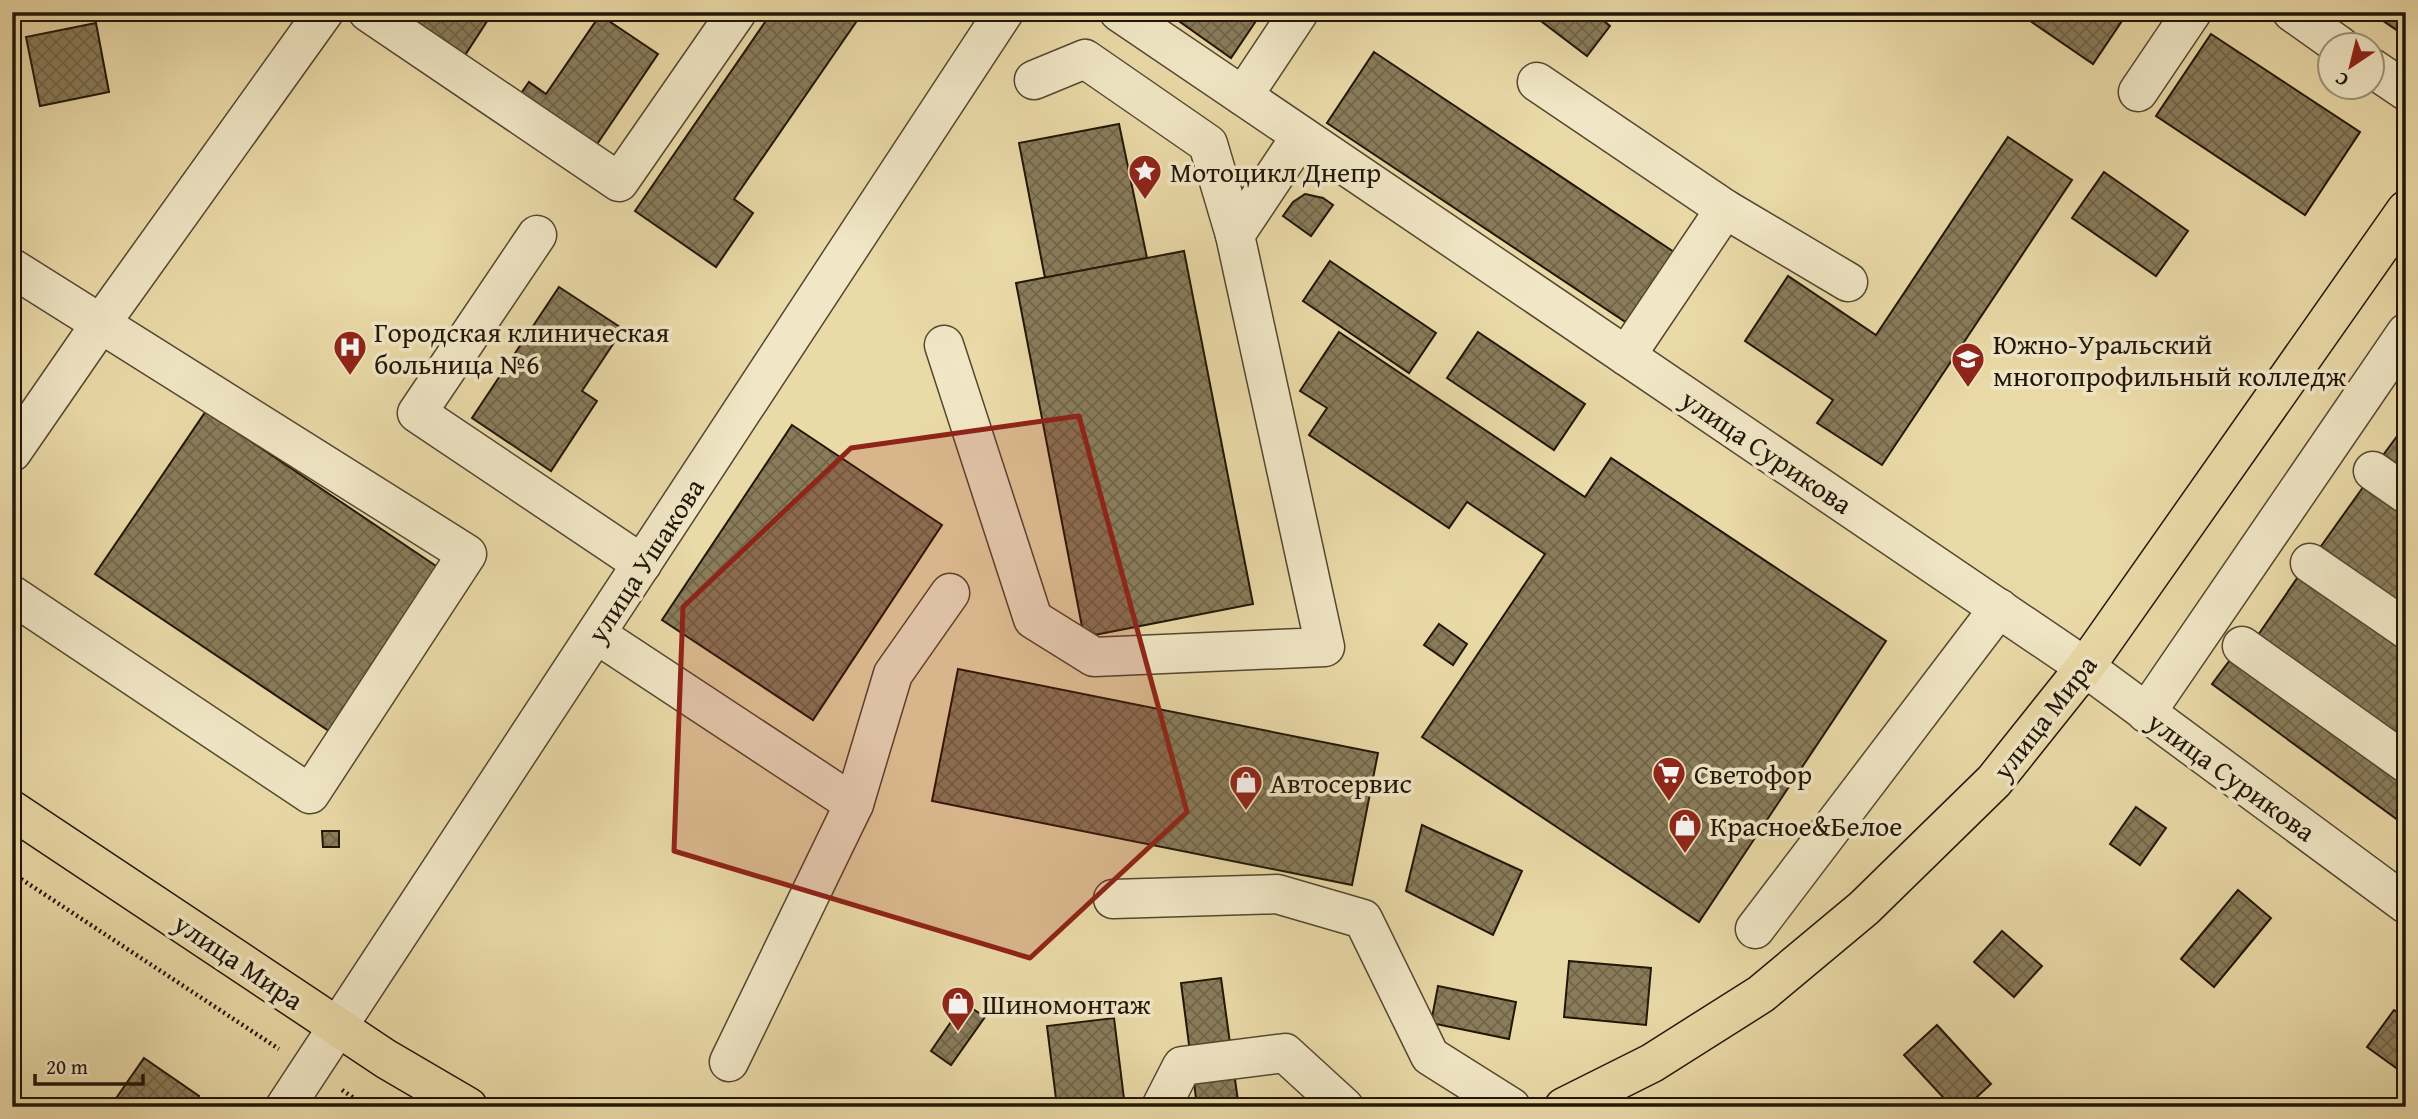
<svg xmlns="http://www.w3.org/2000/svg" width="2418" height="1119" font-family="'Gentium Book Plus',serif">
  <defs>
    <pattern id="building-cross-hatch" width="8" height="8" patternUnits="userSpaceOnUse" patternTransform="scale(1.75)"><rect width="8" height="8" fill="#8a7c5b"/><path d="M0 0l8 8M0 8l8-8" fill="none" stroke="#706549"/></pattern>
  </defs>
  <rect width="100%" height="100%" fill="#eadaa8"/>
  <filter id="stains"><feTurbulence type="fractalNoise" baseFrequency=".00286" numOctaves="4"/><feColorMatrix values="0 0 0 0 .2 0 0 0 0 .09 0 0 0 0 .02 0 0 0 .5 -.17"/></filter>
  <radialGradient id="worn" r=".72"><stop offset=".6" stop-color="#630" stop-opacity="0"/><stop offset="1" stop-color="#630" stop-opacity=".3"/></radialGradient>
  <g fill="url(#building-cross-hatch)" stroke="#211608" stroke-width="2">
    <path d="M418 12H493L458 66 406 31Z"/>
    <path d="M772 12 861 15 734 199 753 213 716 267 635 211Z"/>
    <path d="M1166 12H1262L1231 58Z"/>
    <path d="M1529 12H1593L1610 26 1587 56Z"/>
    <path d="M2017 12H2128L2093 64Z"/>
    <path d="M2370 12H2406V32L2404 35Z"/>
    <path d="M600 15 658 54 593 150 517 99 529 82 546 94Z"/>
    <path d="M96 23 109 92 40 106 26 37Z"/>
    <path d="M2211 34 2360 132 2305 215 2156 116Z"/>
    <path d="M1374 52 1677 254 1630 325 1327 123Z"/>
    <path d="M1119 124 1147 258 1045 278 1019 143Z"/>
    <path d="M2008 137 2072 180 1882 465 1817 423 1833 400 1745 341 1788 276 1876 335Z"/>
    <path d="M2104 172 2188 231 2156 276 2072 218Z"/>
    <path d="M1305 194 1323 198 1333 205 1311 236 1283 216 1293 202Z"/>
    <path d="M1184 251 1253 604 1084 637 1016 283Z"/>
    <path d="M1330 261 1436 333 1409 373 1303 301Z"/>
    <path d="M559 287 623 329 582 391 597 401 551 471 472 418Z"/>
    <path d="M1339 332 1585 497 1611 458 1886 641 1699 922 1422 737 1545 554 1467 502 1449 528 1309 435 1327 408 1300 391Z"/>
    <path d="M1478 332 1585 404 1554 450 1447 378Z"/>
    <path d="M206 411 442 570 332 733 95 574Z"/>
    <path d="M2406 424V475L2381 458Z"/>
    <path d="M792 425 942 525 813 720 662 620Z"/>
    <path d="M2366 483 2406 510V610L2319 549Z"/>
    <path d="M2300 574 2406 647V747L2254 641Z"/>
    <path d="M1439 624 1467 644 1453 665 1424 645Z"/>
    <path d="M2233 656 2406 783V826L2212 684Z"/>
    <path d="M958 669 1378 753 1352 885 932 801Z"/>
    <path d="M2136 807 2166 828 2140 865 2110 844Z"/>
    <path d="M1422 825 1522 871 1493 935 1406 891Z"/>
    <path d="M322 831H339V847H323Z"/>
    <path d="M2238 890 2271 918 2214 987 2181 959Z"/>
    <path d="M2002 931 2042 966 2014 997 1974 962Z"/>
    <path d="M1569 961 1651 968 1646 1025 1564 1017Z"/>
    <path d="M1221 978 1238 1101 1197 1106 1181 983Z"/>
    <path d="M1438 986 1516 1002 1509 1039 1431 1023Z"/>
    <path d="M964 1003 985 1017 951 1065 931 1051Z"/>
    <path d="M2394 1010 2406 1018V1075L2367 1047Z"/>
    <path d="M1114 1018 1125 1107H1057L1047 1026Z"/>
    <path d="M1937 1025 1991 1084 1966 1107H1952L1904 1055Z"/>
    <path d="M144 1058 199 1096 191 1107H110Z"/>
  </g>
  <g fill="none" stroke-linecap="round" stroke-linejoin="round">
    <defs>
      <g id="minor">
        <path d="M368 12 619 182 737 12"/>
        <path d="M1119 12 2085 667 2406 904"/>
        <path d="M2292 12 2340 46"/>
        <path d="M2372 68 2406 91"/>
        <path d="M1034 80 1085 59 1208 144 1235 235"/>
        <path d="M1537 82 1725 209 1848 282"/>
        <path d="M2138 92 2192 12"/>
        <path d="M1243 96 1299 12"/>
        <path d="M537 235 417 413 642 564"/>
        <path d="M12 268 467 554 310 794 12 595"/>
        <path d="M944 345 1033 619 1094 657 1325 647 1235 235 1301 136"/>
        <path d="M1626 356 1725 209"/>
        <path d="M12 452 99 326 324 12"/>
        <path d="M2373 471 2406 494"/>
        <path d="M2310 563 2406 629"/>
        <path d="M596 634 854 804"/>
        <path d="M2242 646 2406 763"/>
        <path d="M2146 713 2406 333"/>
        <path d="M1113 899 1277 894 1363 919 1430 1056 1511 1107"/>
        <path d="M1755 929 1999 608"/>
        <path d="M729 1062 854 804 893 674 950 593"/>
        <path d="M285 1107 1004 12"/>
        <path d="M1161 1107 1182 1066 1285 1053 1344 1107"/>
      </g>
      <g id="major">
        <path d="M12 810 386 1059 468 1107"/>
        <path d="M1564 1107 1652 1063 1761 994 1864 908 1994 781 2085 667 2406 210"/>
      </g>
    </defs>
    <use href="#minor" stroke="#534730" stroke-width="41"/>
    <use href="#major" stroke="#211608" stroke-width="41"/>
    <g stroke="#211608" stroke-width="4.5" stroke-dasharray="2 3.5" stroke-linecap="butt">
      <path d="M12 873 279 1049"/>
      <path d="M342 1090 367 1107"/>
    </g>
    <use href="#minor" stroke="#f1e7c6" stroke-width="38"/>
    <use href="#major" stroke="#eadaa8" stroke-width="38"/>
  </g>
  <path fill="#8f2418" fill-opacity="0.2" stroke="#8f2418" stroke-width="5" stroke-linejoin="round" d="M1079 416 1187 812 1030 958 674 851 683 607 851 448Z"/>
  <defs>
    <symbol id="sight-pin" viewBox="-11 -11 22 30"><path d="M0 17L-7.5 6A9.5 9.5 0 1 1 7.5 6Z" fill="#8f2418" stroke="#f1e7c6"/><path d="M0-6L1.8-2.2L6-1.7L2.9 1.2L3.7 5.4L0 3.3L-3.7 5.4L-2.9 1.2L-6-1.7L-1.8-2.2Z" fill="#fff"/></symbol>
    <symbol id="hospital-pin" viewBox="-11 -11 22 30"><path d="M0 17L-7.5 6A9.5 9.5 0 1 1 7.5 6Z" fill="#8f2418" stroke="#f1e7c6"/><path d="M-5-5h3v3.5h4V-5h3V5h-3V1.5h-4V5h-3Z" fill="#fff"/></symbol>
    <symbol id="university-pin" viewBox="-11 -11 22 30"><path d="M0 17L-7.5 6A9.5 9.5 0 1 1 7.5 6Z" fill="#8f2418" stroke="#f1e7c6"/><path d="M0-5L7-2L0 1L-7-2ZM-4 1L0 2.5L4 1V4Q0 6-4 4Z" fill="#fff"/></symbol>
    <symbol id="supermarket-pin" viewBox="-11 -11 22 30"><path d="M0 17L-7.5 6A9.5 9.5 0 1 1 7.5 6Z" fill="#8f2418" stroke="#f1e7c6"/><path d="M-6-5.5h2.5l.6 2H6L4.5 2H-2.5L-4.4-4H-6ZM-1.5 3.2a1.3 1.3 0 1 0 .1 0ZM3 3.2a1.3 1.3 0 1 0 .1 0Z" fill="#fff"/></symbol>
    <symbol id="shop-pin" viewBox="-11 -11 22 30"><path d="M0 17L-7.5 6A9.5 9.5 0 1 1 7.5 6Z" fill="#8f2418" stroke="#f1e7c6"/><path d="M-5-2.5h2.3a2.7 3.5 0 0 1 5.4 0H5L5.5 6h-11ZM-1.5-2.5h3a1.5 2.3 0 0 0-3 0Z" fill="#fff"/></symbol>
  </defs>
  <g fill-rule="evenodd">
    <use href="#sight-pin" x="1126" y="152" width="38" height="52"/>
    <use href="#hospital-pin" x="331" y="328" width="38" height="52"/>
    <use href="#university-pin" x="1949" y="340" width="38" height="52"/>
    <use href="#supermarket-pin" x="1650" y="754" width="38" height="52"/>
    <use href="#shop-pin" x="1227" y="763" width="38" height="52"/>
    <use href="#shop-pin" x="1666" y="806" width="38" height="52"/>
    <use href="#shop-pin" x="939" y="984" width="38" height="52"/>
  </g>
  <g text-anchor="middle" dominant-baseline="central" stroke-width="7" stroke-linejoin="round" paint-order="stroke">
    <g font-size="28" fill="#211608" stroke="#f1e7c6" text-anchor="start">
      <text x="1170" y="171">Мотоцикл Днепр</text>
      <text x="374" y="331">Городская клиническая<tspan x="374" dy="32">больница №6</tspan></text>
      <text x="1993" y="343">Южно-Уральский<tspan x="1993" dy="32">многопрофильный колледж</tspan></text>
      <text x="1694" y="773">Светофор</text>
      <text x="1270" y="782">Автосервис</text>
      <text x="1710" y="825">Красное&amp;Белое</text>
      <text x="982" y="1003">Шиномонтаж</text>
    </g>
    <g font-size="28" fill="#211608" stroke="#f1e7c6">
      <text transform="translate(1767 451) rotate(34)">улица Сурикова</text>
      <text transform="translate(645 560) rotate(-57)">улица Ушакова</text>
      <text transform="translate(2044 717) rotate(-52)">улица Мира</text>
      <text transform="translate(2232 776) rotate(36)">улица Сурикова</text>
      <text transform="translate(239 961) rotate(34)">улица Мира</text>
    </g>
  </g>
  <rect width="2418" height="1119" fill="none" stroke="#eadaa8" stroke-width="42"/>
  <rect x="14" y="14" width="2390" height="1091" fill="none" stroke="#211608" stroke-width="3.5"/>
  <rect x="21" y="21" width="2376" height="1077" fill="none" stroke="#211608" stroke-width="2"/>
  <g transform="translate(2351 66) rotate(215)"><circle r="33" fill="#f1e7c6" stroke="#9e937a" stroke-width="2"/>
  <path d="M0-5L12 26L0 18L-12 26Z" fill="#8f2418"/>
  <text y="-10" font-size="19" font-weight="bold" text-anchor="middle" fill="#211608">С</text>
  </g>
  <path d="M35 1074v10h108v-10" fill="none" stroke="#211608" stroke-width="3.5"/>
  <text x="46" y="1074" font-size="21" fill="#211608" stroke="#f1e7c6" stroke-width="5" paint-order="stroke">20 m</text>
  <rect width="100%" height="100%" filter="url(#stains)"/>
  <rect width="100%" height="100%" fill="url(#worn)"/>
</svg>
